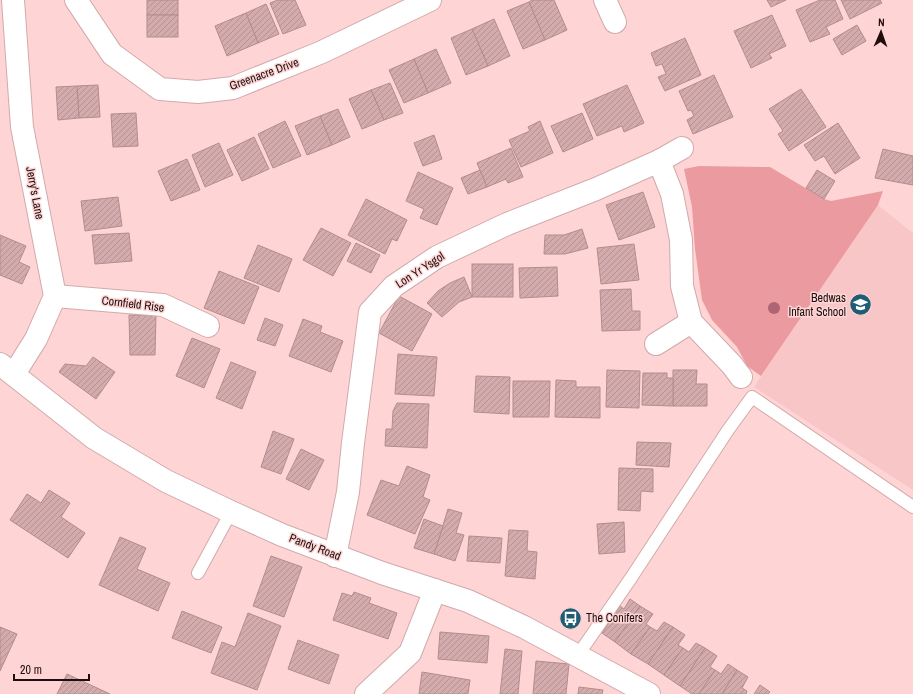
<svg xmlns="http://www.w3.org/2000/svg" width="913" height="694" font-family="'Archivo Narrow',sans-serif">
  <defs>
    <pattern id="building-hatch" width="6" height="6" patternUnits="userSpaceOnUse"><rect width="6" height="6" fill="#d3abac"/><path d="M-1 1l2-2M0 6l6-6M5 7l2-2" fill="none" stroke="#b59293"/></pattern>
  </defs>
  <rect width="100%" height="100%" fill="#ffd4d5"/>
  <path fill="#f9c6c8" d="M878 205 913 233V490L754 387Z"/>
  <path fill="#eb9ba0" d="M699 166 770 167 824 199 831 201 883 191 878 205 761 376 747 366 737 347 712 320 702 300 695 249 692 207 684 169Z"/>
  <g fill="url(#building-hatch)" stroke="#b38c8d">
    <rect x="147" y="0" width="31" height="15"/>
    <path d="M278 0H295L306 25 283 34 270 3Z"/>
    <path d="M532 0H554L567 30 545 40 529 2Z"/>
    <path d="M767 0H786L771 7Z"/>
    <path d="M820 0H835L843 19 826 27 830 34 810 42 796 10Z"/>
    <path d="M841 0H880L882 3 850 19Z"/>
    <path d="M529 2 545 40 523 49 507 11Z"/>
    <path d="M266 4 279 34 258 43 246 13Z"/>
    <path d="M246 13 258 43 227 56 215 26Z"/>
    <rect x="147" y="15" width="31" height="22"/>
    <path d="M772 15 786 46 769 54 772 58 751 68 734 31Z"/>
    <path d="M494 19 510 56 488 66 472 29Z"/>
    <path d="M857 25 866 41 842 55 833 39Z"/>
    <path d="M472 29 488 66 466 75 451 38Z"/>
    <path d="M685 38 701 75 665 91 658 77 666 74 662 64 656 66 651 53Z"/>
    <path d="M436 49 451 83 428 93 414 59Z"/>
    <path d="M414 59 428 93 404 103 389 70Z"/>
    <path d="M714 75 733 117 693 134 687 120 694 116 691 110 688 111 679 91Z"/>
    <path d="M390 83 403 113 384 120 371 90Z"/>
    <path d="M98 85 100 117 79 118 77 86Z"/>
    <path d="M627 85 644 123 624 132 622 126 597 136 583 104Z"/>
    <path d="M77 86 79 118 58 120 56 87Z"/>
    <path d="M801 89 826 127 789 151 778 134 783 131 769 109Z"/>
    <path d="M371 90 384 120 362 129 349 99Z"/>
    <path d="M338 109 350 137 332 145 320 116Z"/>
    <path d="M136 113 138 146 113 147 111 114Z"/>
    <path d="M582 113 593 139 563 152 551 126Z"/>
    <path d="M320 116 332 145 307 155 295 126Z"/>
    <path d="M285 121 301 156 273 168 258 134Z"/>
    <path d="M540 121 553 153 521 167 509 140 530 131 528 127Z"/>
    <path d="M838 123 860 158 835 174 824 156 815 161 804 145Z"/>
    <path d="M434 135 442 159 423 166 414 143Z"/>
    <path d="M254 137 269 169 242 181 227 150Z"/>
    <path d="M219 143 233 175 205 187 192 155Z"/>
    <path d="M511 148 523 177 508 183 506 179 487 187 477 163Z"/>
    <path d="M883 149 913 156V185L875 178Z"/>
    <path d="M187 159 200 190 171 201 158 171Z"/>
    <path d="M480 170 487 187 468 194 461 178Z"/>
    <path d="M817 170 835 181 824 199 806 188Z"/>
    <path d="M418 172 453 188 437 225 420 218 424 209 406 201Z"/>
    <path d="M643 192 655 227 619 240 606 205Z"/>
    <path d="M118 197 122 226 85 231 81 201Z"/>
    <path d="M366 199 407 220 397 241 392 239 385 254 348 235Z"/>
    <path d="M321 228 351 243 333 276 303 260Z"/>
    <path d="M582 229 588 248 565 254H544L545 235H564Z"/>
    <path d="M129 233 132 261 95 264 92 235Z"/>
    <path d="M0 235 26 246 19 262 30 267 22 284 0 275Z"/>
    <path d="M356 243 380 255 371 273 347 261Z"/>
    <path d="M634 244 639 280 601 284 597 248Z"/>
    <path d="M258 245 292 259 279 292 244 278Z"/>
    <rect x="472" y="264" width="41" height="33"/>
    <path d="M557 267 558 296 520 298 519 268Z"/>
    <path d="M219 271 259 287 244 324 204 308Z"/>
    <path d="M464 277 472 297 459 302 442 317 427 303 438 291 450 283Z"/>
    <path d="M631 289 632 311H640V330L602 331 600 290Z"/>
    <path d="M399 296 432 314 412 351 379 333Z"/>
    <path d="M129 315H156L155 355H130Z"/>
    <path d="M265 318 283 325 275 346 257 340Z"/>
    <path d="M303 319 322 326 320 332 343 341 331 372 289 356Z"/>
    <path d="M192 338 220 349 204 388 176 376Z"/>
    <path d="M398 354 437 357 434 396 395 394Z"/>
    <path d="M93 357 115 372 96 399 59 372 65 364 86 366Z"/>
    <path d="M231 362 256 372 242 409 216 398Z"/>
    <path d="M607 370 640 371 639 408 606 407Z"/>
    <path d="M673 370H697L696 384H707V406H673Z"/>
    <path d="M643 373H667V378H673V406L642 405Z"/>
    <path d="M476 376 510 377 509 414 474 412Z"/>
    <path d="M556 380 576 381V387H600V418L555 417Z"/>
    <path d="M513 381H550L549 417H513Z"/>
    <path d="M397 403 429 404 427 448 385 446 386 429H392L393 411Z"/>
    <path d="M273 431 294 439 281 474 261 467Z"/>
    <path d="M637 442 671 443 669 467 636 465Z"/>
    <path d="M301 449 324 460 309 490 286 479Z"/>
    <path d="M407 466 430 475 423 497 430 500 415 534 367 515 381 480 399 486Z"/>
    <path d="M619 468 653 469V492L641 491 640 511 618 510Z"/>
    <path d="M49 490 70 503 61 517 85 533 68 558 10 520 27 494 41 503Z"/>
    <path d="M448 509 462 513 456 533 464 535 455 561 434 554Z"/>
    <path d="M424 519 443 526 434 554 414 548Z"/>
    <path d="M624 522 625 552 599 554 597 524Z"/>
    <path d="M509 530 528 531 527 551 537 552 535 579 505 576Z"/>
    <path d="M469 536 502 538 500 563 467 561Z"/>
    <path d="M120 537 146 548 137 569 170 583 158 611 99 585Z"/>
    <path d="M271 556 302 567 284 617 253 606Z"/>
    <path d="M354 592 371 598 369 603 397 613 388 639 333 620 342 593 352 596Z"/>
    <path d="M630 599 640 606 615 642 602 633 620 606 624 609Z"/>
    <path d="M640 606 653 614 646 624 650 627 631 654 615 642Z"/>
    <path d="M182 611 222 627 211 653 172 638Z"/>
    <path d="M248 613 281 626 257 690 211 673 222 642 235 647Z"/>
    <path d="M664 622 673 627 648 664 631 654 650 627 657 631Z"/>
    <path d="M0 627 17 634 0 671Z"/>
    <path d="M673 627 685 635 678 645 683 648 664 675 648 664Z"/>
    <path d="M440 632 489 636 487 663 438 659Z"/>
    <path d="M298 640 339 655 329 684 288 669Z"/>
    <path d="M696 643 705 648 680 686 664 675 683 648 689 652Z"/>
    <path d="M705 648 717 656 710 667 715 670 699 694H692L680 686Z"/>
    <path d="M505 649 522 651 518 694H500Z"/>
    <path d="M536 661 569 664 566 694H533Z"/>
    <path d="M728 664 737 670 722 694H699L715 670 721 674Z"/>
    <path d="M737 670 748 677 742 688 747 691 746 694H722Z"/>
    <path d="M422 672 470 680 468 694H419Z"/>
    <path d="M67 674 110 694H57Z"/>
    <path d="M760 685 770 692 768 694H754Z"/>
    <path d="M579 687 603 690 602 694H578Z"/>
  </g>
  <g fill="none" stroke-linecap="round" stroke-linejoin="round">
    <defs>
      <g id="lane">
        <path d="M198 573 231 512"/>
        <path d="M578 655 631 578 728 430 752 397 913 507"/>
      </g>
      <g id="street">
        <path d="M13 0 22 127 55 296 36 339 14 374"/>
        <path d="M76 0 112 54 160 89 198 92 233 88 322 52 430 0"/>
        <path d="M605 0 615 22"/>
        <path d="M659 161 672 194 681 240 682 286 691 322 732 365 741 377"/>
        <path d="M55 296 163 305 208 326"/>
        <path d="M656 344 691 322"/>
        <path d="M0 364 94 438 166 481 231 512 282 535 382 573 468 601 524 627 649 694"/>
        <path d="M335 556 348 492 353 443 370 312 394 286 437 257 507 224 596 189 659 161 682 148"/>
        <path d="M366 694 410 653 435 590"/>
      </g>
    </defs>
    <use href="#lane" stroke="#d2aaab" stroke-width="14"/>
    <use href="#street" stroke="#d2aaab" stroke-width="24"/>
    <use href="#lane" stroke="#fff" stroke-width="12"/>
    <use href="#street" stroke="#fff" stroke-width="22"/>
  </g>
  <circle fill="#ad6571" cx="774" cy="308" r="6"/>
  <defs>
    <symbol id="school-disc" viewBox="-11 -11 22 22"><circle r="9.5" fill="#1f5d74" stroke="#ffd4d5"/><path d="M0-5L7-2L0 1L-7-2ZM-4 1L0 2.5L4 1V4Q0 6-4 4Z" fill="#fff"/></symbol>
    <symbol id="bus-disc" viewBox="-11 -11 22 22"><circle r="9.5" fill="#1f5d74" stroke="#ffd4d5"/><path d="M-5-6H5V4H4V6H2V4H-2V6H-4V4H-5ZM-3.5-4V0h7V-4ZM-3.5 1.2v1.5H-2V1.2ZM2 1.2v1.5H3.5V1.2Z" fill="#fff"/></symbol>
  </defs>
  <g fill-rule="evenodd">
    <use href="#school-disc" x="848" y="292" width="25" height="25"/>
    <use href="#bus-disc" x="558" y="606" width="25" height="25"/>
  </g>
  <g text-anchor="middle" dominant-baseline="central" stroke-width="3" stroke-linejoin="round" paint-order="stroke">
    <g font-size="12" fill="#1d0f0f" stroke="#ffd4d5">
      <text transform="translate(264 74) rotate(-20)">Greenacre Drive</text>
      <text transform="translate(35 193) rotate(79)">Jerry's Lane</text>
      <text transform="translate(420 270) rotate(-33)">Lon Yr Ysgol</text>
      <text transform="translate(133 304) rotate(7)">Cornfield Rise</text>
      <text transform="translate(315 547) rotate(21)">Pandy Road</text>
    </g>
    <g font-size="12" fill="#1d0f0f" stroke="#ffd4d5" text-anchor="end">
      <text x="846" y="298">Bedwas<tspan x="846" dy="14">Infant School</tspan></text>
      <text x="586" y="618" text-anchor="start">The Conifers</text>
    </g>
  </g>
  <g transform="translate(881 32) rotate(2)" stroke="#ffd4d5" stroke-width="3" paint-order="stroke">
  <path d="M0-3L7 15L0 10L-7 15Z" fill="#1d0f0f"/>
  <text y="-6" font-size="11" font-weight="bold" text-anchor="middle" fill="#1d0f0f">N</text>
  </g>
  <path d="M14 674v6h75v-6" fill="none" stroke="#1d0f0f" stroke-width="2"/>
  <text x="20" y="674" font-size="12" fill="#1d0f0f" stroke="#ffd4d5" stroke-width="3" paint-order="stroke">20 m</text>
</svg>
